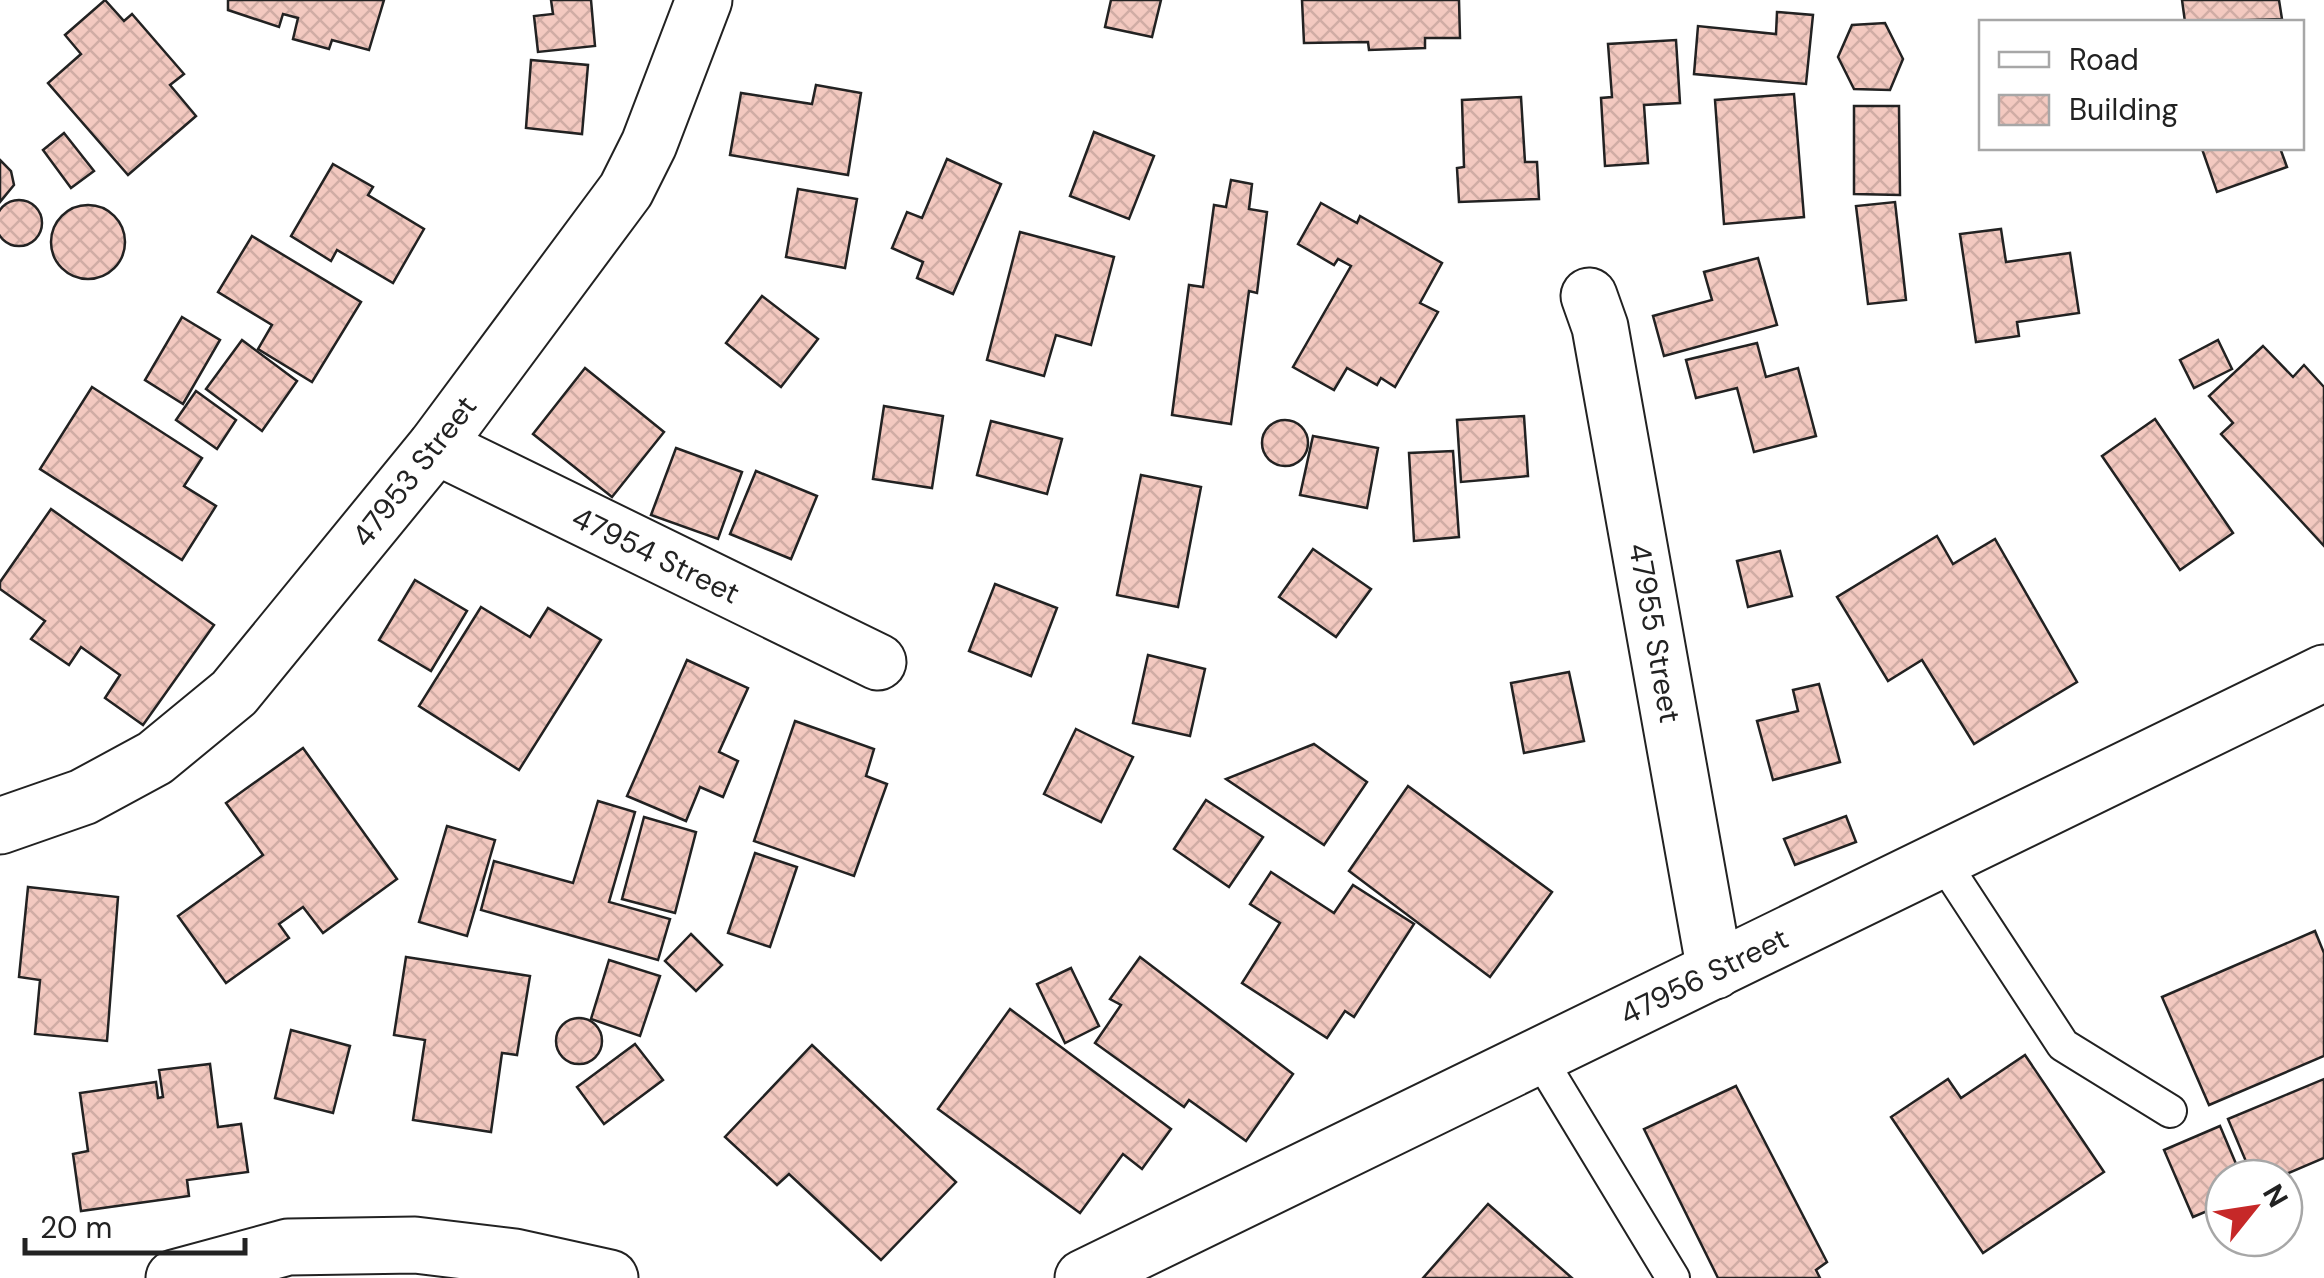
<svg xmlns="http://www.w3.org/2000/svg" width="2324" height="1278" font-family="'DM Sans',sans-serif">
  <defs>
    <pattern id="building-cross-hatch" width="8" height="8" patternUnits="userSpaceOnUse" patternTransform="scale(2.5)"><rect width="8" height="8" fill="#f3c9c0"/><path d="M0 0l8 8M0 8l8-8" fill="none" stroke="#d0aca5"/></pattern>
  </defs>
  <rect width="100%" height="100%" fill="#fff"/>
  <g fill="url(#building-cross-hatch)" stroke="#222" stroke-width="2.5">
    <path d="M105 0 124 21 132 14 184 74 170 85 196 116 128 175 48 83 81 54 65 35Z"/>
    <path d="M228 0H384L369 50 332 40 329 49 293 39 298 18 283 14 279 27 228 10Z"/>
    <path d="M551 0H591L595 46 538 52 534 16 553 14Z"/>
    <path d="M1111 0H1161L1152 37 1105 27Z"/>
    <path d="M1302 0H1459L1460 38H1425V48L1369 50 1368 42 1304 43Z"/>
    <path d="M2182 0H2279L2282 19 2185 22Z"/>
    <path d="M1777 12 1813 15 1806 84 1694 74 1698 26 1776 34Z"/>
    <path d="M1885 23 1903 59 1890 90 1854 89 1838 57 1852 25Z"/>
    <path d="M1676 40 1680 103 1644 105 1648 163 1605 166 1601 98 1612 97 1608 44Z"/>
    <path d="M531 60 588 65 582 134 526 128Z"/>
    <path d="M816 85 861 93 848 175 730 155 741 93 812 104Z"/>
    <path d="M1794 94 1804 217 1724 224 1715 100Z"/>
    <path d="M1521 97 1525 162H1537L1539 199 1459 202 1457 168 1464 167 1462 100Z"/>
    <path d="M1854 106H1899L1900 195 1854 194Z"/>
    <path d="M1094 132 1154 156 1129 219 1070 196Z"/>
    <path d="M64 133 94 171 71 188 43 150Z"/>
    <path d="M2280 148 2287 167 2217 192 2202 149Z"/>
    <path d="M947 159 1001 184 953 294 917 278 923 262 892 248 907 212 922 218Z"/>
    <path d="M0 160 11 171 14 185 0 202Z"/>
    <path d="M333 164 373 187 368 195 424 229 393 283 337 250 331 261 291 236Z"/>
    <path d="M1231 180 1252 184 1249 209 1267 212 1257 293 1249 291 1231 424 1172 415 1189 285 1203 287 1214 205 1226 207Z"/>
    <path d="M798 189 857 199 845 268 786 257Z"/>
    <circle cx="19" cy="223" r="23"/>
    <path d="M1895 202 1906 300 1868 304 1856 206Z"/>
    <path d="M1321 203 1357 223 1360 216 1442 263 1420 303 1438 312 1395 387 1381 378 1377 385 1347 368 1334 390 1293 367 1351 266 1338 259 1334 265 1298 244Z"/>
    <circle cx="88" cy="242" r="37"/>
    <path d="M2001 229 2006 262 2070 253 2079 313 2017 322 2019 336 1976 342 1960 234Z"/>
    <path d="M1020 232 1114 257 1091 345 1056 335 1044 376 987 360Z"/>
    <path d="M252 236 361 302 312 382 258 349 272 325 218 292Z"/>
    <path d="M1758 258 1777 325 1664 356 1653 316 1712 300 1704 272Z"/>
    <path d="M762 296 818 339 781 387 726 343Z"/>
    <path d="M182 317 220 340 183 404 145 380Z"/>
    <path d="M242 340 297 381 262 431 206 389Z"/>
    <path d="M2218 340 2232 369 2194 388 2180 360Z"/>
    <path d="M1757 343 1766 377 1798 368 1816 436 1754 452 1737 388 1696 398 1686 360Z"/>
    <path d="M2263 346 2293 377 2304 365 2324 387V546L2221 434 2233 423 2209 396Z"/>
    <path d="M585 368 664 432 612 497 533 434Z"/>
    <path d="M92 387 202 458 184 486 216 506 182 560 40 469Z"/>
    <path d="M196 391 236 420 217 449 176 420Z"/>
    <path d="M884 406 943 416 932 488 873 479Z"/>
    <path d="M1524 416 1528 476 1461 482 1457 420Z"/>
    <path d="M2155 419 2233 533 2180 570 2102 456Z"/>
    <circle cx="1285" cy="443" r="23"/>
    <path d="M991 421 1062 439 1047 494 977 475Z"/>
    <path d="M1313 436 1378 448 1367 508 1300 495Z"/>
    <path d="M676 448 742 472 718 539 651 515Z"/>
    <path d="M1453 451 1459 537 1414 541 1409 453Z"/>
    <path d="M756 471 817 496 791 559 730 534Z"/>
    <path d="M1141 475 1201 487 1178 607 1117 595Z"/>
    <path d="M51 509 214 625 143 725 105 698 120 675 81 647 69 665 31 639 45 621 0 589V582Z"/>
    <path d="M1937 536 1953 564 1995 539 2077 682 1974 744 1922 660 1888 681 1837 597Z"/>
    <path d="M1313 549 1371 589 1336 637 1279 597Z"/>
    <path d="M1780 551 1792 596 1748 607 1737 561Z"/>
    <path d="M415 580 467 611 431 671 379 640Z"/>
    <path d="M995 584 1057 608 1031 676 969 651Z"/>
    <path d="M481 607 530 637 548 608 601 640 519 770 419 706Z"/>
    <path d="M1148 655 1205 669 1190 736 1133 723Z"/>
    <path d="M687 660 748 688 719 752 738 761 723 797 700 787 686 821 627 796Z"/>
    <path d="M1569 672 1584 741 1524 753 1511 683Z"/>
    <path d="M1819 684 1840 762 1773 780 1757 721 1798 711 1793 690Z"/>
    <path d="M795 721 874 749 866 776 887 784 854 876 754 841Z"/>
    <path d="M1076 729 1133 757 1101 822 1044 794Z"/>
    <path d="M1314 744 1367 782 1324 845 1226 779Z"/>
    <path d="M303 748 397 879 323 933 303 907 279 924 289 938 226 983 178 916 263 855 226 803Z"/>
    <path d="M1408 786 1552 892 1490 977 1349 871Z"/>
    <path d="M1206 800 1263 837 1229 887 1174 849Z"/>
    <path d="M598 801 635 812 609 902 670 919 658 960 481 910 494 861 573 883Z"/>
    <path d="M1846 816 1856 842 1795 865 1784 839Z"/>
    <path d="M644 817 696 832 675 913 622 899Z"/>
    <path d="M447 826 495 840 467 936 419 922Z"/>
    <path d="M755 853 797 867 770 947 728 933Z"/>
    <path d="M1271 872 1334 913 1353 885 1414 924 1354 1017 1345 1011 1327 1038 1242 983 1280 923 1250 904Z"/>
    <path d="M28 887 118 897 107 1041 35 1034 40 980 19 977Z"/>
    <path d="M2315 931 2324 953V1056L2209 1105 2162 997Z"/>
    <path d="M691 934 722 965 696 991 665 961Z"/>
    <path d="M406 957 530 976 517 1055 502 1053 491 1132 413 1120 425 1040 394 1035Z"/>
    <path d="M1140 957 1293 1074 1246 1141 1189 1100 1184 1107 1095 1043 1121 1005 1110 999Z"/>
    <path d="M609 960 660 976 640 1036 591 1019Z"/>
    <path d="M1071 968 1099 1026 1065 1043 1037 984Z"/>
    <path d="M1010 1009 1171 1129 1142 1169 1123 1154 1080 1213 938 1109Z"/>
    <circle cx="579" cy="1041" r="23"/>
    <path d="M291 1030 350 1046 333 1113 275 1098Z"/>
    <path d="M635 1044 663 1080 604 1124 577 1087Z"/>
    <path d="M812 1045 956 1182 881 1260 789 1174 777 1185 725 1137Z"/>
    <path d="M2025 1055 2104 1172 1983 1253 1891 1117 1948 1079 1961 1098Z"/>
    <path d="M210 1064 218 1127 241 1124 248 1172 187 1180 189 1196 81 1211 73 1154 88 1151 80 1093 156 1082 158 1098 163 1097 159 1070Z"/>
    <path d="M2324 1079V1158L2277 1178H2253L2228 1119Z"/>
    <path d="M1736 1086 1827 1262 1816 1270 1820 1278H1718L1644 1129Z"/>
    <path d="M2220 1126 2242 1178H2224V1204L2193 1217 2164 1150Z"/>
    <path d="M1488 1204 1572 1278H1423Z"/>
  </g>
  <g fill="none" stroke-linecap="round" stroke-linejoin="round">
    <defs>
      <g id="lane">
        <path d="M1942 860 2063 1045 2170 1111"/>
        <path d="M1539 1057 1673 1278"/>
      </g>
      <g id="street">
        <path d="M1589 296 1600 327 1715 971"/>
        <path d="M436 446 878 662"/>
        <path d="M0 826 83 797 155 758 234 693 436 446 626 190 649 144 704 0"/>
        <path d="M1083 1278 2324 673"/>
      </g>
      <path id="secondary" d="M174 1278 288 1247 415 1245 515 1257 610 1278"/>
    </defs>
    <use href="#lane" stroke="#222" stroke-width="36"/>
    <use href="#street" stroke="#222" stroke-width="59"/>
    <use href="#secondary" stroke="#222" stroke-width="59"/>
    <use href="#lane" stroke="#fff" stroke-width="32"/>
    <use href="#street" stroke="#fff" stroke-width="55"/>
    <use href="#secondary" stroke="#fff" stroke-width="55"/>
  </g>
  <g text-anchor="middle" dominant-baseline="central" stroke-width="8" stroke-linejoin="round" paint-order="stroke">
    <g font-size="30" fill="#222" stroke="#fff">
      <text transform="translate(414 471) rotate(-52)">47953 Street</text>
      <text transform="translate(656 555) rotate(26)">47954 Street</text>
      <text transform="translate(1655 633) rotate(80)">47955 Street</text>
      <text transform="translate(1704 976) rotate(-26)">47956 Street</text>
    </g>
  </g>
  <rect x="1979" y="20" width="325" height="130" fill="#ffffff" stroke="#a7a7a7" stroke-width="2.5"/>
  <rect x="1999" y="52" width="50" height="15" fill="#ffffff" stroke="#a7a7a7" stroke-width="2.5"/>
  <text x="2069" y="70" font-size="30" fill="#222222">Road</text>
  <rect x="1999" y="95" width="50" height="30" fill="url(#building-cross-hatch)" stroke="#a7a7a7" stroke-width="2.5"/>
  <text x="2069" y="120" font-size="30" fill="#222222">Building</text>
  <g transform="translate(2254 1208) rotate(60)"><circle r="48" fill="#ffffff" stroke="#a7a7a7" stroke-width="2.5"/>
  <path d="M0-8L18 38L0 25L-18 38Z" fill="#c62828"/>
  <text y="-15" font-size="28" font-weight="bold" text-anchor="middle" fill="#222222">N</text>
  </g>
  <path d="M25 1238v15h220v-15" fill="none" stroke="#222222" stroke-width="5"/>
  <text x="40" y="1238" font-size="30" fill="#222222" stroke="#ffffff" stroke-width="8" paint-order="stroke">20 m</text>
</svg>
